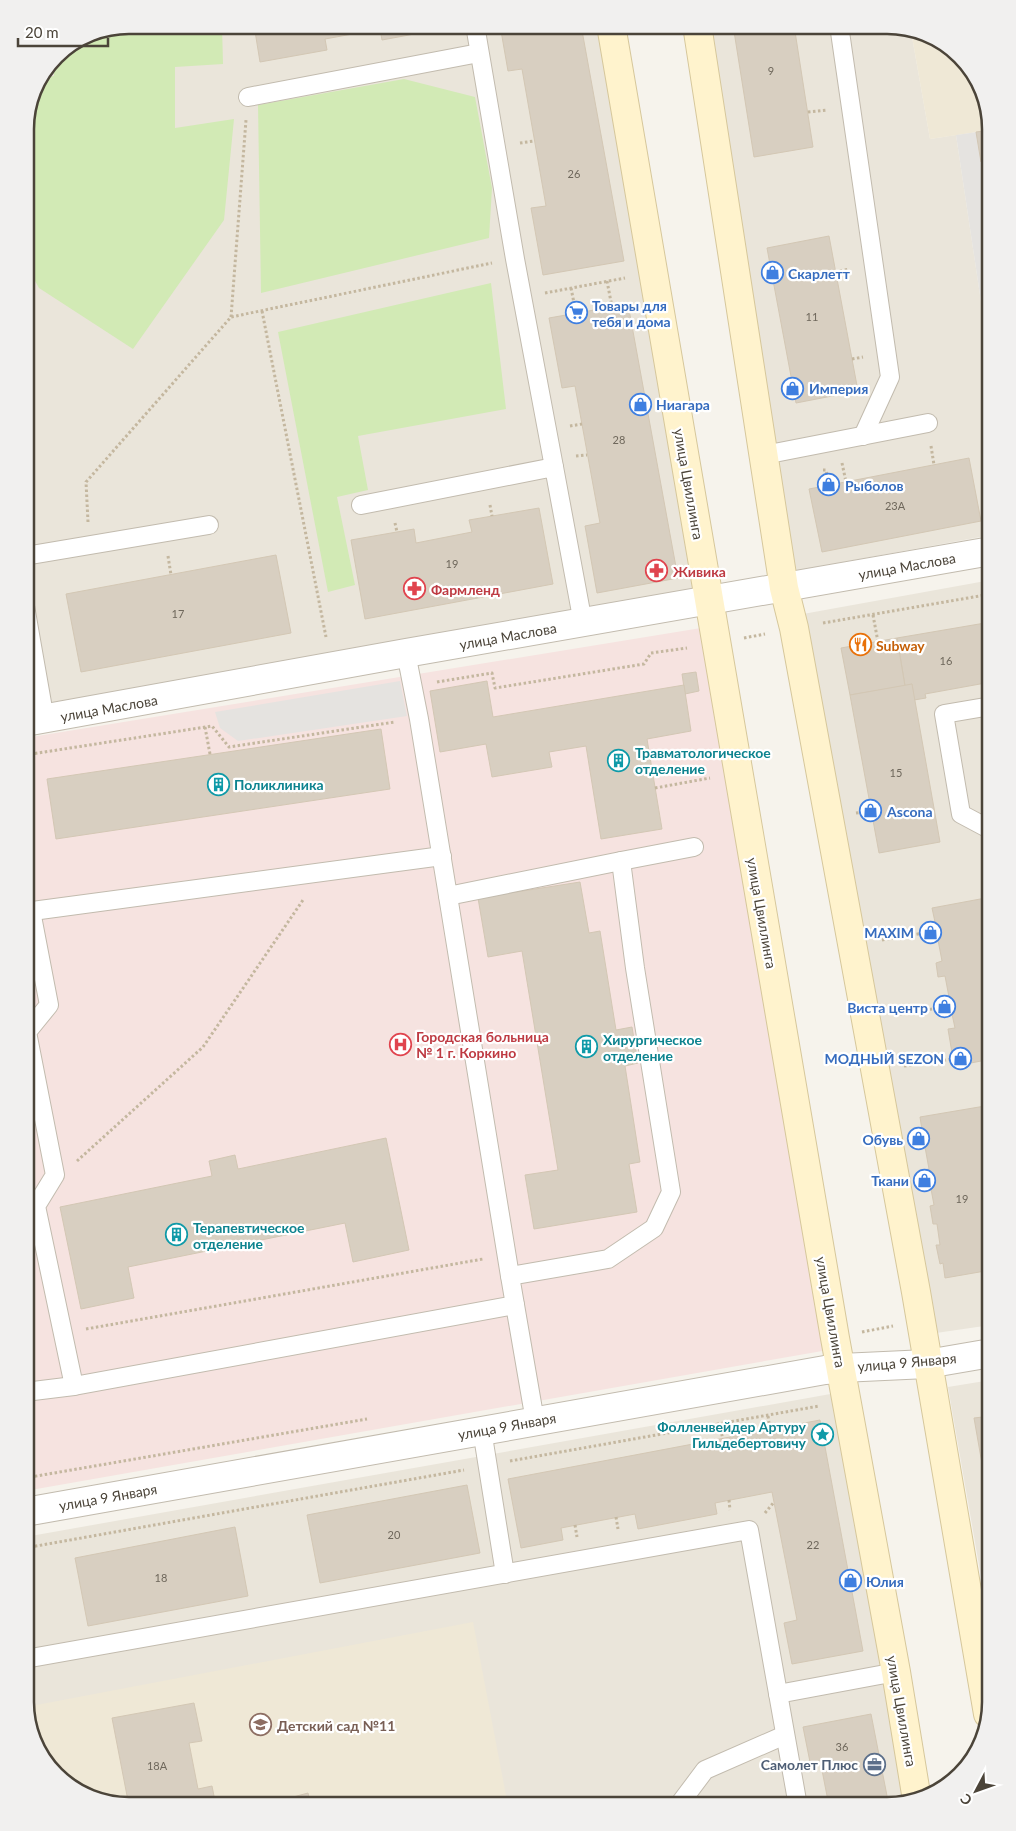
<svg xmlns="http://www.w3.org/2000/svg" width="1016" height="1831" font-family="Lato,sans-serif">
  <rect width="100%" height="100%" fill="#f6f3ec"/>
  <g fill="#eae5da">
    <path d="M129 25H603L698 593 25 707V122L33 89 56 55 89 33Z"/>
    <path d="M705 25H894L911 31 930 139 956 135 986 335 991 334V535L794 571Z"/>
    <path d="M991 580V1325L936 1333 803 614Z"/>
    <path d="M991 1380V1634L948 1387Z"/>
    <path d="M836 1393 908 1802 887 1806H122L71 1788 33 1742 25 1702V1537Z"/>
  </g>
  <g fill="#efe8d6">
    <path d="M911 31 945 43 983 89 991 130 930 139Z"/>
    <path d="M473 1622 508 1806H122L71 1788 33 1742 26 1707Z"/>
  </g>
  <path fill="#f6e3e0" d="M701 628 828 1350 25 1491V738Z"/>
  <g fill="#d2eab5">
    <path d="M129 25H222L223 64 175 67V128L234 119 224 220 133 349 39 288 25 263V122L33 89 41 77 54 76 52 61 56 55 89 33Z"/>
    <path d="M404 79 475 97 492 188 489 238 261 293 258 105Z"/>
    <path d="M491 283 506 409 358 436 368 490 337 497 355 585 328 592 278 332Z"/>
  </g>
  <g fill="#e5e3e0">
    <path d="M991 130V334L986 335 956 135Z"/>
    <path d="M400 681 407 716 238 741 220 728 215 712Z"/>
  </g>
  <g fill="#d8cfc1" stroke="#d3c7b4">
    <path d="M254 25H452V27L382 40 380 29 325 39 327 50 260 62Z"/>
    <path d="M500 25H581L624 261 543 275 531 208 546 206 522 69 508 71Z"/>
    <path d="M733 25H794L813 147 754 157Z"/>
    <path d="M991 130V160L981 162 976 132Z"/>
    <path d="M829 236 858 391 796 403 767 248Z"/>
    <path d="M628 304 678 578 597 593 585 526 600 523 575 386 562 388 549 318Z"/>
    <path d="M969 458 981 521 822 552 809 489Z"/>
    <path d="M539 508 553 584 365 619 351 540 414 529 416 543 472 532 469 520Z"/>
    <path d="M276 555 291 633 81 672 66 594Z"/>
    <path d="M991 616V682L925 694 926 698 914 700 912 684 905 686 897 638 985 623 984 618Z"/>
    <path d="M897 638 905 686 850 695 841 648Z"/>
    <path d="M696 672 699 691 685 694 682 674Z"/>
    <path d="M487 681 493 717 684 685 691 731 647 739 662 829 601 839 586 746 549 752 552 767 492 777 486 744 440 752 430 691Z"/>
    <path d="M912 684 940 842 879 853 850 695Z"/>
    <path d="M381 729 390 789 56 839 47 779Z"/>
    <path d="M580 882 589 933 600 931 616 1030 632 1027 638 1063 625 1066 640 1162 629 1164 637 1212 534 1229 525 1175 558 1170 522 951 488 957 478 898Z"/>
    <path d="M991 897V1059L961 1065 959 1051 952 1053 948 1029 955 1028 952 1014 946 1015 942 998 949 997 945 976 938 977 936 963 942 961 938 940 932 941 929 923 935 922 932 908Z"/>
    <path d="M985 1106 988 1125 984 1126 990 1157H991V1270L945 1278 943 1263 940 1264 936 1245H940L937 1224H933L930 1206 934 1205 931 1189 927 1190 923 1170 929 1169 925 1147 920 1148 917 1131 922 1130 920 1117Z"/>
    <path d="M386 1138 409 1250 353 1262 345 1223 128 1267 134 1298 81 1309 60 1207 212 1176 209 1161 235 1155 238 1169Z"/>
    <path d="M991 1416V1515L974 1418Z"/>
    <path d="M820 1420 863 1651 792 1664 784 1623 797 1620 772 1492 715 1503 717 1514 638 1529 635 1514 561 1528 563 1540 521 1548 508 1479Z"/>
    <path d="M467 1485 480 1553 320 1583 307 1515Z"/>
    <path d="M235 1527 248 1596 88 1626 75 1558Z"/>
    <path d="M194 1703 202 1741 189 1743 198 1789 212 1786 216 1806H129L112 1718Z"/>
    <path d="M871 1714 889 1806H829L821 1765 811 1767 803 1727Z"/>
    <path d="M308 1793 311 1806H260Z"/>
  </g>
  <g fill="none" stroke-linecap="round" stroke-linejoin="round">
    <defs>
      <g id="lane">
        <path d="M475 25 515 259 554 467"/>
        <path d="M839 25 890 377 863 436"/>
        <path d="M248 97 479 53"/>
        <path d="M764 455 928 423"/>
        <path d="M361 505 554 467 583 623"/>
        <path d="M25 556 209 525"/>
        <path d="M25 606 45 720"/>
        <path d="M406 653 419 719 448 896 621 861"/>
        <path d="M991 830 961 814 944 714 991 706"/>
        <path d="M448 896 510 1276"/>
        <path d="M31 911 49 1005 27 1032 55 1175 36 1206 74 1386 515 1305"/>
        <path d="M25 912 442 856"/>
        <path d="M25 1392 74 1386"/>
        <path d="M535 1421 510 1276 608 1259 654 1228 671 1192 635 968 621 861 694 847"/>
        <path d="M482 1430 505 1574"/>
        <path d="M25 1659 749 1530 798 1806"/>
        <path d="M778 1694 896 1672"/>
        <path d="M678 1806 705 1770 785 1735"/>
      </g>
      <g id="street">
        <path d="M25 722 406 653 991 551"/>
        <path d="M25 1512 825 1370 841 1368 927 1364 991 1353"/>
      </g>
      <g id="secondary">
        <path d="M611 25 835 1338 896 1672 917 1800"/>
        <path d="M697 25 784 588 794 628 916 1292 988 1714"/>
      </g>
    </defs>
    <use href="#lane" stroke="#c2bbae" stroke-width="20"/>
    <use href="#street" stroke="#c2bbae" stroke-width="30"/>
    <use href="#secondary" stroke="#d6c79b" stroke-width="30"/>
    <g stroke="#c4b79f" stroke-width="3" stroke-dasharray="2.5 2.5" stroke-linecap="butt">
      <path d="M794 28 809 25"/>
      <path d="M808 112 827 110"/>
      <path d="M520 143 534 141"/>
      <path d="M835 272 849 269"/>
      <path d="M607 281 612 307"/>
      <path d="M571 288 576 313"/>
      <path d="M545 293 625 278"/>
      <path d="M262 311 326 637"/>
      <path d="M231 317 246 120"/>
      <path d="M852 359 863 357"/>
      <path d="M781 390 793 388"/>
      <path d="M570 426 582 424"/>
      <path d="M931 446 934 465"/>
      <path d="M576 456 587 455"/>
      <path d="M842 463 846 482"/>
      <path d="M823 470H826L829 485"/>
      <path d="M490 505 492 516"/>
      <path d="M88 522 86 482 231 317 492 263"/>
      <path d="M395 523 397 532"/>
      <path d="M168 556 171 575"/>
      <path d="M873 615 878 642"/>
      <path d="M823 623 991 594"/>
      <path d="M744 638 765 634"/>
      <path d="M437 682 492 673 495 688 644 664 651 653 687 648"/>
      <path d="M205 727 210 754"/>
      <path d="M25 755 212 726 229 747 395 722"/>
      <path d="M655 788 710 778"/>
      <path d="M856 813 871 811"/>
      <path d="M882 940 930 932"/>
      <path d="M895 1015 944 1007"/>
      <path d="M904 1066 960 1058"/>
      <path d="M987 1141 991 1140"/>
      <path d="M77 1161 203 1047 303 900"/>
      <path d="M86 1329 483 1259"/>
      <path d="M862 1332 893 1326"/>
      <path d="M768 1416 770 1430"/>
      <path d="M719 1424 723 1439"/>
      <path d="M510 1461 819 1406"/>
      <path d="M25 1478 367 1419"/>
      <path d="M729 1500 730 1510"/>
      <path d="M765 1513 774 1502"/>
      <path d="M616 1517 618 1529"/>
      <path d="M575 1525 577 1537"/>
      <path d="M25 1548 464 1470"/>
    </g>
    <use href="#lane" stroke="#fff" stroke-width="18"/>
    <use href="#street" stroke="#fff" stroke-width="28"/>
    <use href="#secondary" stroke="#fff3cd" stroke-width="28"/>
  </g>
  <defs>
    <symbol id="shop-ring" viewBox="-11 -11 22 22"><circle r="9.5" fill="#fff" stroke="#3f7fe0" stroke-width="1.5"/><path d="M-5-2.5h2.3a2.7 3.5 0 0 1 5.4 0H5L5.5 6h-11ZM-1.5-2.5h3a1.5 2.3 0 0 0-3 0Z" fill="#3f7fe0"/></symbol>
    <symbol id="supermarket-ring" viewBox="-11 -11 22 22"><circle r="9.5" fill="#fff" stroke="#3f7fe0" stroke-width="1.5"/><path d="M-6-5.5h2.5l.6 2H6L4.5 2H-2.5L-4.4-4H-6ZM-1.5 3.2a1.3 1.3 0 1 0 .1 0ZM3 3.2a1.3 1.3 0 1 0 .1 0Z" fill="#3f7fe0"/></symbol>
    <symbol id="pharmacy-ring" viewBox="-11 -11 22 22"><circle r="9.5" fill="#fff" stroke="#e0444e" stroke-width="1.5"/><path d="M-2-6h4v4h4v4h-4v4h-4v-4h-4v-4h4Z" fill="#e0444e"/></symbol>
    <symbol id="restaurant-ring" viewBox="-11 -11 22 22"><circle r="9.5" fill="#fff" stroke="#e8710a" stroke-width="1.5"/><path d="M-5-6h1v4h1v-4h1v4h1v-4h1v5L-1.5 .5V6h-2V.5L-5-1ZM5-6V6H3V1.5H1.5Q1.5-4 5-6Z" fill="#e8710a"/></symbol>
    <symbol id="building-ring" viewBox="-11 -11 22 22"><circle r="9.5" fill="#fff" stroke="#0f9aa8" stroke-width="1.5"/><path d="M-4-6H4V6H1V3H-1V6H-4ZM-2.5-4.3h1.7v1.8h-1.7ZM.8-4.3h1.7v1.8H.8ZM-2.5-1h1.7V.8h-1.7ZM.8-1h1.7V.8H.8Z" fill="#0f9aa8"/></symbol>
    <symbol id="hospital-ring" viewBox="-11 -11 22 22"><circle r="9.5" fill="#fff" stroke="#e0444e" stroke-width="1.5"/><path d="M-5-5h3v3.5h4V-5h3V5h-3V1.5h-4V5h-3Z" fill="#e0444e"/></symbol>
    <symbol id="sight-ring" viewBox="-11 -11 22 22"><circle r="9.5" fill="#fff" stroke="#0f9aa8" stroke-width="1.5"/><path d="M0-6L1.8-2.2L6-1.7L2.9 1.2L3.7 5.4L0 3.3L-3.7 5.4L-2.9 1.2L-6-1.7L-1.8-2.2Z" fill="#0f9aa8"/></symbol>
    <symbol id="school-ring" viewBox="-11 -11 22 22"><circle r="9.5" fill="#fff" stroke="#8d6e63" stroke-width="1.5"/><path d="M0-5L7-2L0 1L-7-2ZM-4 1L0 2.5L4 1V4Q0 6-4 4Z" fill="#8d6e63"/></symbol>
    <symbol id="office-ring" viewBox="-11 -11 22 22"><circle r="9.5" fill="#fff" stroke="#5c6f8a" stroke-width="1.5"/><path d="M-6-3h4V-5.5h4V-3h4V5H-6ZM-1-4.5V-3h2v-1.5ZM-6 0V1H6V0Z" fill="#5c6f8a"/></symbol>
  </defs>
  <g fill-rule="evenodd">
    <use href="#shop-ring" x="760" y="260" width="25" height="25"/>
    <use href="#supermarket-ring" x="564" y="300" width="25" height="25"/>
    <use href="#shop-ring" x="780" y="376" width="25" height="25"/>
    <use href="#shop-ring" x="628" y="392" width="25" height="25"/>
    <use href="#shop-ring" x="816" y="472" width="25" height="25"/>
    <use href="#pharmacy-ring" x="644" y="558" width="25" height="25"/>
    <use href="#pharmacy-ring" x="402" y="576" width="25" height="25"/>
    <use href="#restaurant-ring" x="848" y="632" width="25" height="25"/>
    <use href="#building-ring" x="606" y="748" width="25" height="25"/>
    <use href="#building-ring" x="206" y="772" width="25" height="25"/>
    <use href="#shop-ring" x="858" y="798" width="25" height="25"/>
    <use href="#shop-ring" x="918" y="920" width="25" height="25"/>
    <use href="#shop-ring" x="932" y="994" width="25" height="25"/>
    <use href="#hospital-ring" x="388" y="1032" width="25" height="25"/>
    <use href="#building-ring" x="574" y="1034" width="25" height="25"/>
    <use href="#shop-ring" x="948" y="1046" width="25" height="25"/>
    <use href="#shop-ring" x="906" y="1126" width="25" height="25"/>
    <use href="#shop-ring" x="912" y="1168" width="25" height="25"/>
    <use href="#building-ring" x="164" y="1222" width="25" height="25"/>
    <use href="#sight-ring" x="810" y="1422" width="25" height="25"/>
    <use href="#shop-ring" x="838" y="1568" width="25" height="25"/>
    <use href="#school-ring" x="248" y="1712" width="25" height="25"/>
    <use href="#office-ring" x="862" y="1752" width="25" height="25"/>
  </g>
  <g text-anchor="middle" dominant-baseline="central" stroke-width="4.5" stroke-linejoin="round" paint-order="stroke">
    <g font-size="11" fill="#6e675b">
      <text x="771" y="70">9</text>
      <text x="574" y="173">26</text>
      <text x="812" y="316">11</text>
      <text x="619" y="439">28</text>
      <text x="895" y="505">23А</text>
      <text x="452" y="563">19</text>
      <text x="178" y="613">17</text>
      <text x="946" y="660">16</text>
      <text x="896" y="772">15</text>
      <text x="962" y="1198">19</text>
      <text x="394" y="1534">20</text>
      <text x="813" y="1544">22</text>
      <text x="161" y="1577">18</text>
      <text x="842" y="1746">36</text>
      <text x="157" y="1765">18А</text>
    </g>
    <g font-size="14" font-weight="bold" fill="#366cbe" stroke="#fff" text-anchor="start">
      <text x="788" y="273">Скарлетт</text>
      <text x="592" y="305">Товары для<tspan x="592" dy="16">тебя и дома</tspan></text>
      <text x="809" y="388">Империя</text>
      <text x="656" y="404">Ниагара</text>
      <text x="845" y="485">Рыболов</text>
      <text x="887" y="811">Ascona</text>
      <text x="914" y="932" text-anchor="end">MAXIM</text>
      <text x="928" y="1007" text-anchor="end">Виста центр</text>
      <text x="944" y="1058" text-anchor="end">МОДНЫЙ SEZON</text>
      <text x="903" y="1139" text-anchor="end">Обувь</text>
      <text x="909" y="1180" text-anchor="end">Ткани</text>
      <text x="866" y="1581">Юлия</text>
    </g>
    <g font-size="14" fill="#4b4439" stroke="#fff">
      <text transform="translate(689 484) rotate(80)">улица Цвиллинга</text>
      <text transform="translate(907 566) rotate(-10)">улица Маслова</text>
      <text transform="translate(508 636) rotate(-10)">улица Маслова</text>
      <text transform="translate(109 708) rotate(-10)">улица Маслова</text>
      <text transform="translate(762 913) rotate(80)">улица Цвиллинга</text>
      <text transform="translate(831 1312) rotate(80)">улица Цвиллинга</text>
      <text transform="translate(907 1362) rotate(-5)">улица 9 Января</text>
      <text transform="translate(507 1426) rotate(-10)">улица 9 Января</text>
      <text transform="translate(108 1497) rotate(-10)">улица 9 Января</text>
      <text transform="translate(902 1711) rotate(80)">улица Цвиллинга</text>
    </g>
    <g font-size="14" font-weight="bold" fill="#be3a42" stroke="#fff" text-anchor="start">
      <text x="673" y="571">Живика</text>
      <text x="431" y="589">Фармленд</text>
      <text x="416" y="1036">Городская больница<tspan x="416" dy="16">№ 1 г. Коркино</tspan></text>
    </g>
    <g font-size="14" font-weight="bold" fill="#c56008" stroke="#fff" text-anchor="start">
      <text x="876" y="645">Subway</text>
    </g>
    <g font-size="14" font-weight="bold" fill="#0d838f" stroke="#fff" text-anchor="start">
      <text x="635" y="752">Травматологическое<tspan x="635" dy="16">отделение</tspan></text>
      <text x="234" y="784">Поликлиника</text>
      <text x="603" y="1039">Хирургическое<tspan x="603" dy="16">отделение</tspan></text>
      <text x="193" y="1227">Терапевтическое<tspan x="193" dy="16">отделение</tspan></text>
      <text x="806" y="1426" text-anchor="end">Фолленвейдер Артуру<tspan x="806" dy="16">Гильдебертовичу</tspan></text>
    </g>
    <g font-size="14" font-weight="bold" fill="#785e54" stroke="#fff" text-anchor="start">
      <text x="277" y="1725">Детский сад №11</text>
    </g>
    <g font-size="14" font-weight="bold" fill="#4e5e75" stroke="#fff" text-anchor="end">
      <text x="858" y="1764">Самолет Плюс</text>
    </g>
  </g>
  <path d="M0 0H1016V1831H0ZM129 34H887A95 95 0 0 1 982 129V1702A95 95 0 0 1 887 1797H129A95 95 0 0 1 34 1702V129A95 95 0 0 1 129 34Z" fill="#f1f0ef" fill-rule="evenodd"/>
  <path fill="none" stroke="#4b4439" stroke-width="2.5" d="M129 34H887A95 95 0 0 1 982 129V1702A95 95 0 0 1 887 1797H129A95 95 0 0 1 34 1702V129A95 95 0 0 1 129 34Z"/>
  <g transform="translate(976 1791) rotate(229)" stroke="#ffffff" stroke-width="4" paint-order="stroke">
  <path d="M0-4L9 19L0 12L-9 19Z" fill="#4b4439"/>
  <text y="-8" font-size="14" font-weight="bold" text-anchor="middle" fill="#4b4439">С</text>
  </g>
  <path d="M18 38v8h90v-8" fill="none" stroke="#4b4439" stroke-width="2.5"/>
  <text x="25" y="38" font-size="15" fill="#4b4439" stroke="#ffffff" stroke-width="4" paint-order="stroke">20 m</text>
</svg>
